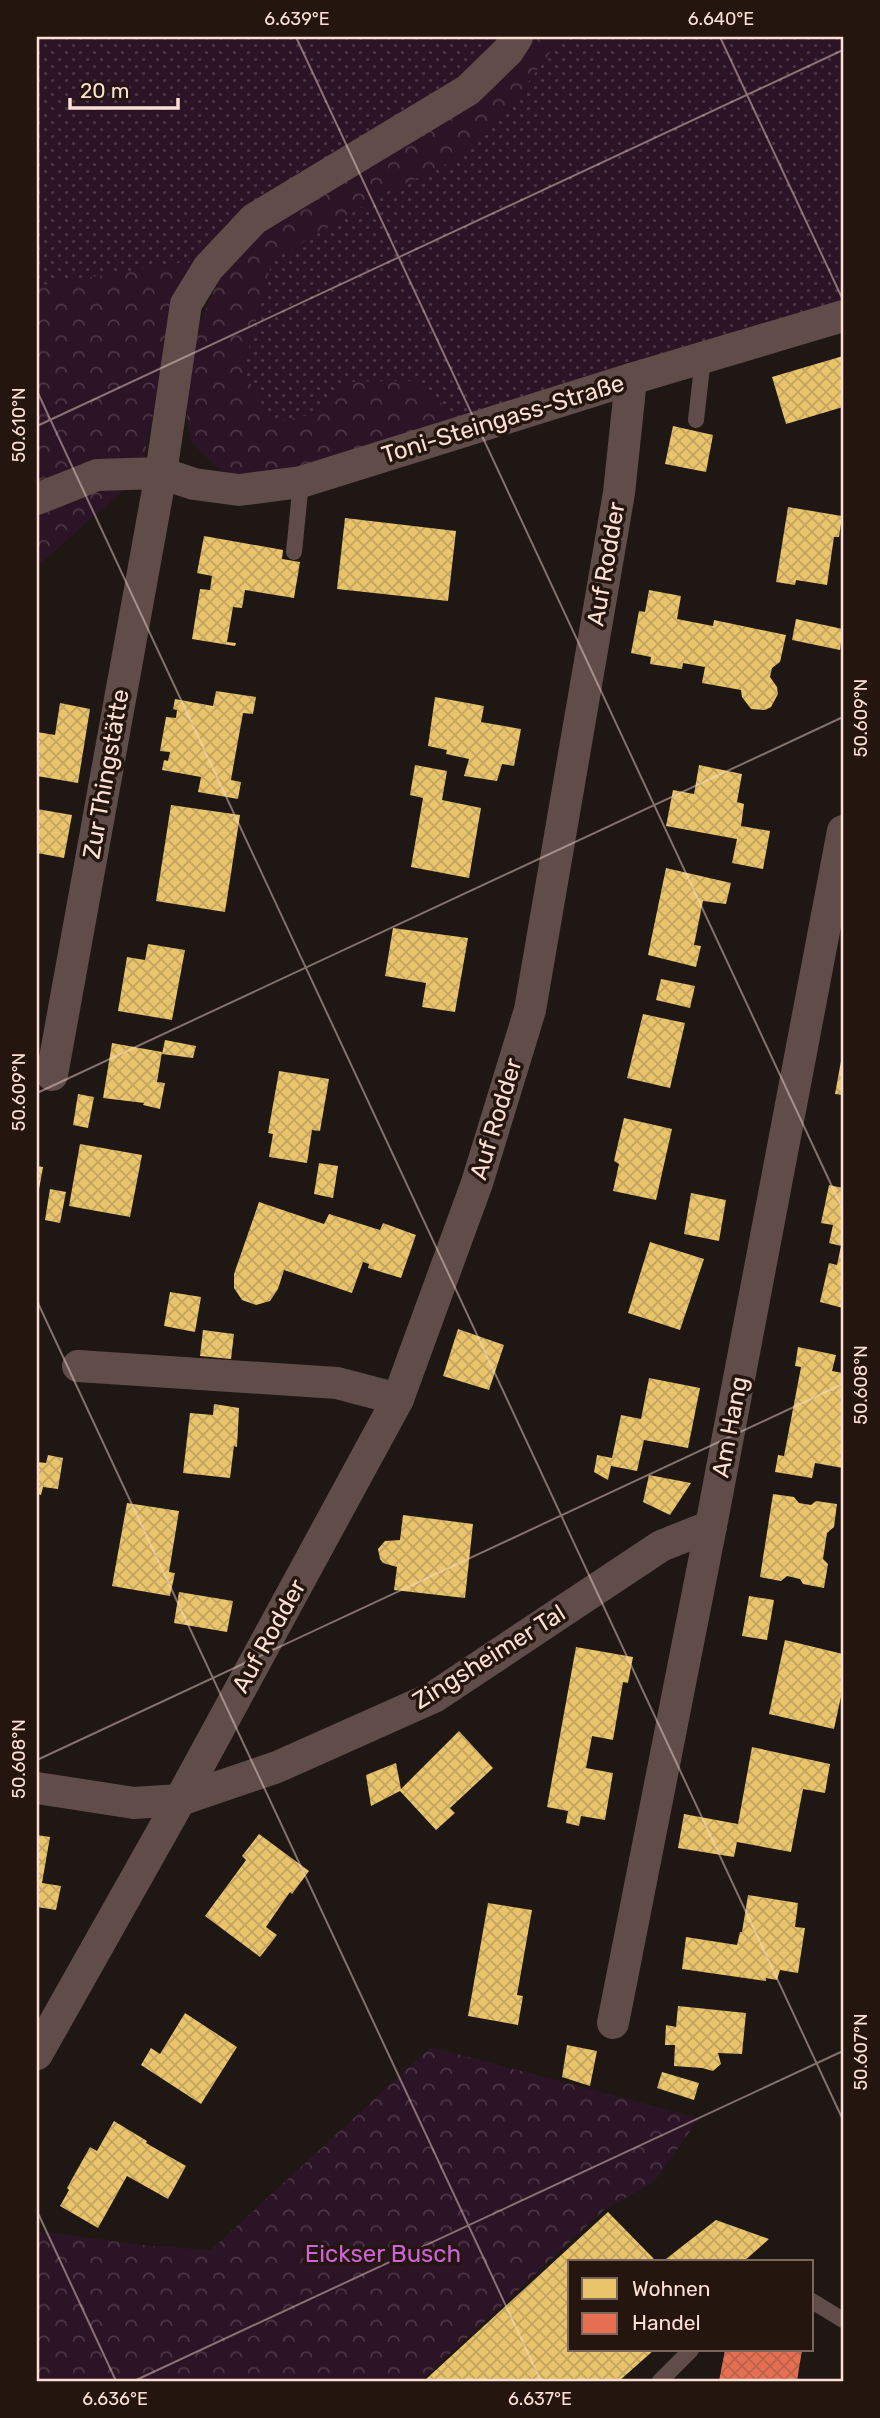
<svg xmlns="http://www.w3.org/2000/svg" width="880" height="2418" font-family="Rubik,sans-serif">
  <defs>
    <pattern id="green-dots" width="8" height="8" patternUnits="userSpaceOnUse" patternTransform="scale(1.75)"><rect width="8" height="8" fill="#2c1427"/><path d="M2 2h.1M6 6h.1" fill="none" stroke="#4c3645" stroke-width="1.8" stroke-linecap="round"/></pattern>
    <pattern id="forest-crowns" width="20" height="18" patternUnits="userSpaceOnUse" patternTransform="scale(1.75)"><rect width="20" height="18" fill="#2c1427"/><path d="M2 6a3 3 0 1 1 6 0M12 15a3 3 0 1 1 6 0" fill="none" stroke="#4c3645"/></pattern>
    <pattern id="homes-cross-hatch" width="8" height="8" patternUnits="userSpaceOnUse" patternTransform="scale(1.75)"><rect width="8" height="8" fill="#e9c46a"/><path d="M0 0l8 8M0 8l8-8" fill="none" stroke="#c2a460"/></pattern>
    <pattern id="shops-cross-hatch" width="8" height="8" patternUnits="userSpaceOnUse" patternTransform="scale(1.75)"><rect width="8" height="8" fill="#e76f51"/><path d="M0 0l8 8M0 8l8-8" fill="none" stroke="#b8624c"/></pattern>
  </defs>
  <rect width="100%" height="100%" fill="#1f1714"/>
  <g fill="url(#green-dots)">
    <path d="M37 37H500L458 82 269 194 230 220 196 260 37 286Z"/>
    <path d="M562 37H843V304L450 423 445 406 414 381 344 382 310 415 271 423 243 369 272 261 388 191 442 167 497 123Z"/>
  </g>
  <g fill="url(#forest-crowns)">
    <path d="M531 37H562L497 123 442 167 388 191 272 261 243 369 271 422 310 415 344 382 414 381 445 406 450 423 296 472 224 474 191 442 184 393 197 330 228 259 280 216Z"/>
    <path d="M196 260 179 289 140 476 37 566V286Z"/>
    <path d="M431 2047 699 2118 654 2182 605 2209 421 2381H37V2231L150 2246 211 2250Z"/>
  </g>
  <g fill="url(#homes-cross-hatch)">
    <path d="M843 356V407L786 424 772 377Z"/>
    <path d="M673 426 713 435 706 472 665 464Z"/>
    <path d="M788 507 842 516 839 537H834L827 585 796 580 795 585 776 582Z"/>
    <path d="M345 518 456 531 448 601 337 589Z"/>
    <path d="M204 536 283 550 282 559 300 562 294 598 245 590 242 608 233 607 227 642 236 643 235 646 192 639 200 589 210 590 212 576 197 573Z"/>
    <path d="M649 590 681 596 677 619 713 626 714 620 786 635 780 662 772 668 770 677 777 687 778 694 771 707 765 710 751 709 742 697 741 690 702 683 705 667 683 663 682 669 650 664 651 657 631 653 639 611 645 612Z"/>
    <path d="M796 619 843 629 840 650 792 640Z"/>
    <path d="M216 691 256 697 253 714 243 713 237 746 231 780 241 782 238 799 198 792 201 777 162 770 164 760 168 761 170 752 160 751 166 717 176 718 177 710 173 709 175 699 213 706Z"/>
    <path d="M435 697 484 706 481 722 521 729 514 766 502 764 497 781 464 776 469 759 446 754 447 750 428 746Z"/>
    <path d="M60 703 90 709 78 783 37 776V732L55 735Z"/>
    <path d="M415 765 447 771 442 800 481 808 469 878 411 867 423 798 410 795Z"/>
    <path d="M699 765 742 774 737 802 744 804 741 826 770 831 763 869 732 863 737 839 666 826 673 790 694 794Z"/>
    <path d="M171 805 240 815 225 912 156 901Z"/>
    <path d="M37 809 72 815 64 858 37 853Z"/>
    <path d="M666 868 731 883 726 904 703 901 694 945 701 946 696 967 648 955Z"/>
    <path d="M393 928 468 938 455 1012 422 1007 426 983 385 976Z"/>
    <path d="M148 944 185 950 172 1020 118 1011 127 957 145 960Z"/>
    <path d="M661 979 695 986 690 1008 656 1000Z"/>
    <path d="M643 1014 685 1023 670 1088 627 1078Z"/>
    <path d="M165 1040 196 1046 193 1058 162 1054Z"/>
    <path d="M112 1043 162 1052 157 1082 165 1083 160 1109 143 1105 144 1103 103 1098Z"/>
    <path d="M841 1061H843V1095L835 1094Z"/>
    <path d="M279 1071 329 1079 320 1131 312 1130 307 1163 269 1157 273 1134 268 1133Z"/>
    <path d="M78 1094 94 1097 88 1128 73 1125Z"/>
    <path d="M624 1118 672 1129 656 1200 613 1191 619 1164 614 1161Z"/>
    <path d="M80 1144 142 1155 130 1217 69 1206Z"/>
    <path d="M319 1163 338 1166 333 1198 314 1194Z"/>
    <path d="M37 1166 43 1167 38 1195H37Z"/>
    <path d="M829 1185 843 1188V1308L820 1302 829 1263 837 1265 841 1246 829 1243 833 1225 821 1223Z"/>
    <path d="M50 1189 66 1192 60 1223 45 1220Z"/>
    <path d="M691 1193 726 1200 719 1241 684 1234Z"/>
    <path d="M259 1202 324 1224 329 1214 380 1230 383 1223 416 1235 401 1278 368 1268 369 1264 363 1262 352 1293 284 1270 278 1289 270 1301 256 1305 242 1300 234 1288V1274Z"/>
    <path d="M650 1242 704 1259 680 1330 628 1313Z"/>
    <path d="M170 1292 201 1297 195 1332 164 1326Z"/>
    <path d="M458 1329 504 1345 489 1390 443 1376Z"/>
    <path d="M203 1330 234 1334 231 1359 200 1356Z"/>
    <path d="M798 1347 836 1355 832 1371 843 1373V1468L815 1463 812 1478 775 1472 778 1455 784 1456 801 1367 795 1366Z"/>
    <path d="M649 1378 700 1388 688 1448 644 1440 637 1471 611 1466 608 1480 594 1472 597 1455 612 1458 621 1415 641 1419Z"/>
    <path d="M214 1404 239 1408 237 1447 234 1446 230 1478 183 1473 190 1413 213 1415Z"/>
    <path d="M48 1455 63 1458 58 1489 43 1487 41 1495 37 1494V1462L46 1463Z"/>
    <path d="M649 1475 691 1483 670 1515 643 1502Z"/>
    <path d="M773 1494 794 1497 799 1503 811 1505 816 1501 837 1504 834 1527 827 1533 823 1559 828 1564 824 1588 803 1584 800 1579 787 1576 781 1581 760 1577Z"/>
    <path d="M127 1503 179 1511 169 1572 175 1573 170 1596 112 1586Z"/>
    <path d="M403 1515 473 1524 465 1598 394 1590 397 1567 383 1563 380 1559 378 1549 385 1541 400 1540Z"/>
    <path d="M179 1592 233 1601 227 1632 174 1623Z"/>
    <path d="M749 1596 774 1600 767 1640 742 1636Z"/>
    <path d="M785 1640 843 1654V1687L834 1729 769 1714Z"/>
    <path d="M576 1647 633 1657 628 1683 623 1682 613 1740 592 1736 586 1768 613 1773 605 1820 581 1816 579 1826 566 1823 568 1811 547 1807Z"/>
    <path d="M459 1731 493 1768 450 1808 455 1813 436 1830 400 1791 371 1806 366 1775 396 1763 401 1789Z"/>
    <path d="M752 1747 830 1764 825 1793 803 1789 791 1852 737 1842 734 1857 678 1848 684 1814 738 1824Z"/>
    <path d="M259 1834 309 1871 292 1894 290 1892 266 1927 277 1935 260 1957 205 1916 246 1860 242 1856Z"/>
    <path d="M37 1835 50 1837 42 1883 61 1886 56 1910 37 1907Z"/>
    <path d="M748 1895 798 1903 795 1927 805 1928 798 1973 780 1970 777 1980 766 1978V1981L682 1969 686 1937 737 1945 740 1932H742Z"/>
    <path d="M488 1903 532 1910 517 1995 523 1996 518 2025 468 2016Z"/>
    <path d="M678 2006 746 2013 742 2054 718 2053 721 2064 713 2071 702 2068 674 2066 675 2045H665L666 2025 676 2027Z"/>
    <path d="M185 2013 237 2047 201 2104 141 2065 151 2048 160 2054Z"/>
    <path d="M567 2045 597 2051 590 2086 562 2077Z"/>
    <path d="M662 2072 699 2083 694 2100 657 2088Z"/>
    <path d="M114 2121 147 2141 146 2143 186 2166 168 2199 127 2176 98 2228 60 2206 69 2190 67 2188 90 2147 97 2151Z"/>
    <path d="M608 2212 657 2262H570V2350H654L619 2381H424Z"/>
    <path d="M716 2220 769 2239 743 2262H662Z"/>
  </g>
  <path fill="url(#shops-cross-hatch)" d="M725 2350H802L797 2381H719Z"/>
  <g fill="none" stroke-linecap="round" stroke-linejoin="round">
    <g stroke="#604d49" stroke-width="16">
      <path d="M696 420 703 358"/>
      <path d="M294 552 301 482"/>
      <path d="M812 2301 843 2320"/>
      <path d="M660 2381 691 2350"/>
    </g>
    <g stroke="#604d49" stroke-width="32">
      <path d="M37 499 97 475 161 473 194 484 239 490 301 482 631 379 843 316"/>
      <path d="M52 1075 161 473 186 304 208 268 254 219 468 90 508 51 517 37"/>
      <path d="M78 1366 337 1383 398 1399"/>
      <path d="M37 1788 134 1803 180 1800 277 1767 434 1697 661 1546 711 1526"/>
      <path d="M613 2023 711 1526 843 831"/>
      <path d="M37 2054 180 1800 398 1399 477 1183 530 1010 619 493 631 379"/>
    </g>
  </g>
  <path fill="none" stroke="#fddfd4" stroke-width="2" stroke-opacity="0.45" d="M296 37 843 1210M720 37 843 300M37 391 843 2120M37 426 843 50M37 1093 843 717M37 1301 541 2381M37 1760 843 1384M37 2211 116 2381M134 2381 843 2051"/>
  <g text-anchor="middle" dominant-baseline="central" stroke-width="7" stroke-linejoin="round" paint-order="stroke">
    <g font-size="24" fill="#fddfd4" stroke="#24160f">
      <text transform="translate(503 419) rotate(-17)">Toni-Steingass-Straße</text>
      <text transform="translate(606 564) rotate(-80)">Auf Rodder</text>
      <text transform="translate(106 774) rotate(-80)">Zur Thingstätte</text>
      <text transform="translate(496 1119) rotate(-73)">Auf Rodder</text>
      <text transform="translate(730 1427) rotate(-79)">Am Hang</text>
      <text transform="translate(269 1636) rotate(-61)">Auf Rodder</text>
      <text transform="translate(489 1657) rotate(-32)">Zingsheimer Tal</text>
    </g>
    <g font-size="24" fill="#d062db" stroke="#24160f">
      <text x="383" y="2254">Eickser Busch</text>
    </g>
  </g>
  <rect width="880" height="2418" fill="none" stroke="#24160f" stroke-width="77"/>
  <rect x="568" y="2260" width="245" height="91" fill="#24160f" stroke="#7b665e" stroke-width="2"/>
  <rect x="582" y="2278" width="35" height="21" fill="#e9c46a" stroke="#7b665e" stroke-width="2"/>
  <text x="632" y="2296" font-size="21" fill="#fddfd4">Wohnen</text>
  <rect x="582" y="2313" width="35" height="21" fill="#e76f51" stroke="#7b665e" stroke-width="2"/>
  <text x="632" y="2330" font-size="21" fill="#fddfd4">Handel</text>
  <path d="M70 98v10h108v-10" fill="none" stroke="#fddfd4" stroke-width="3.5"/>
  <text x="80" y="98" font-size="21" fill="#fddfd4" stroke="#24160f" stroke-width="5" paint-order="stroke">20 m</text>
  <rect x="38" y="38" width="804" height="2342" fill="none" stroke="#fddfd4" stroke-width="2.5"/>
  <g font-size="18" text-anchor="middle" fill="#fddfd4">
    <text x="297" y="25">6.639°E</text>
    <text x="721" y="25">6.640°E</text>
    <text transform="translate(19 425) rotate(-90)" y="6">50.610°N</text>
    <text transform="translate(861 718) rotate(-90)" y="6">50.609°N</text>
    <text transform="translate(19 1092) rotate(-90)" y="6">50.609°N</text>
    <text transform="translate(861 1385) rotate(-90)" y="6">50.608°N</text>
    <text transform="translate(19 1759) rotate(-90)" y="6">50.608°N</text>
    <text transform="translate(861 2052) rotate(-90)" y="6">50.607°N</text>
    <text x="115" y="2405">6.636°E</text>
    <text x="540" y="2405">6.637°E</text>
  </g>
</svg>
